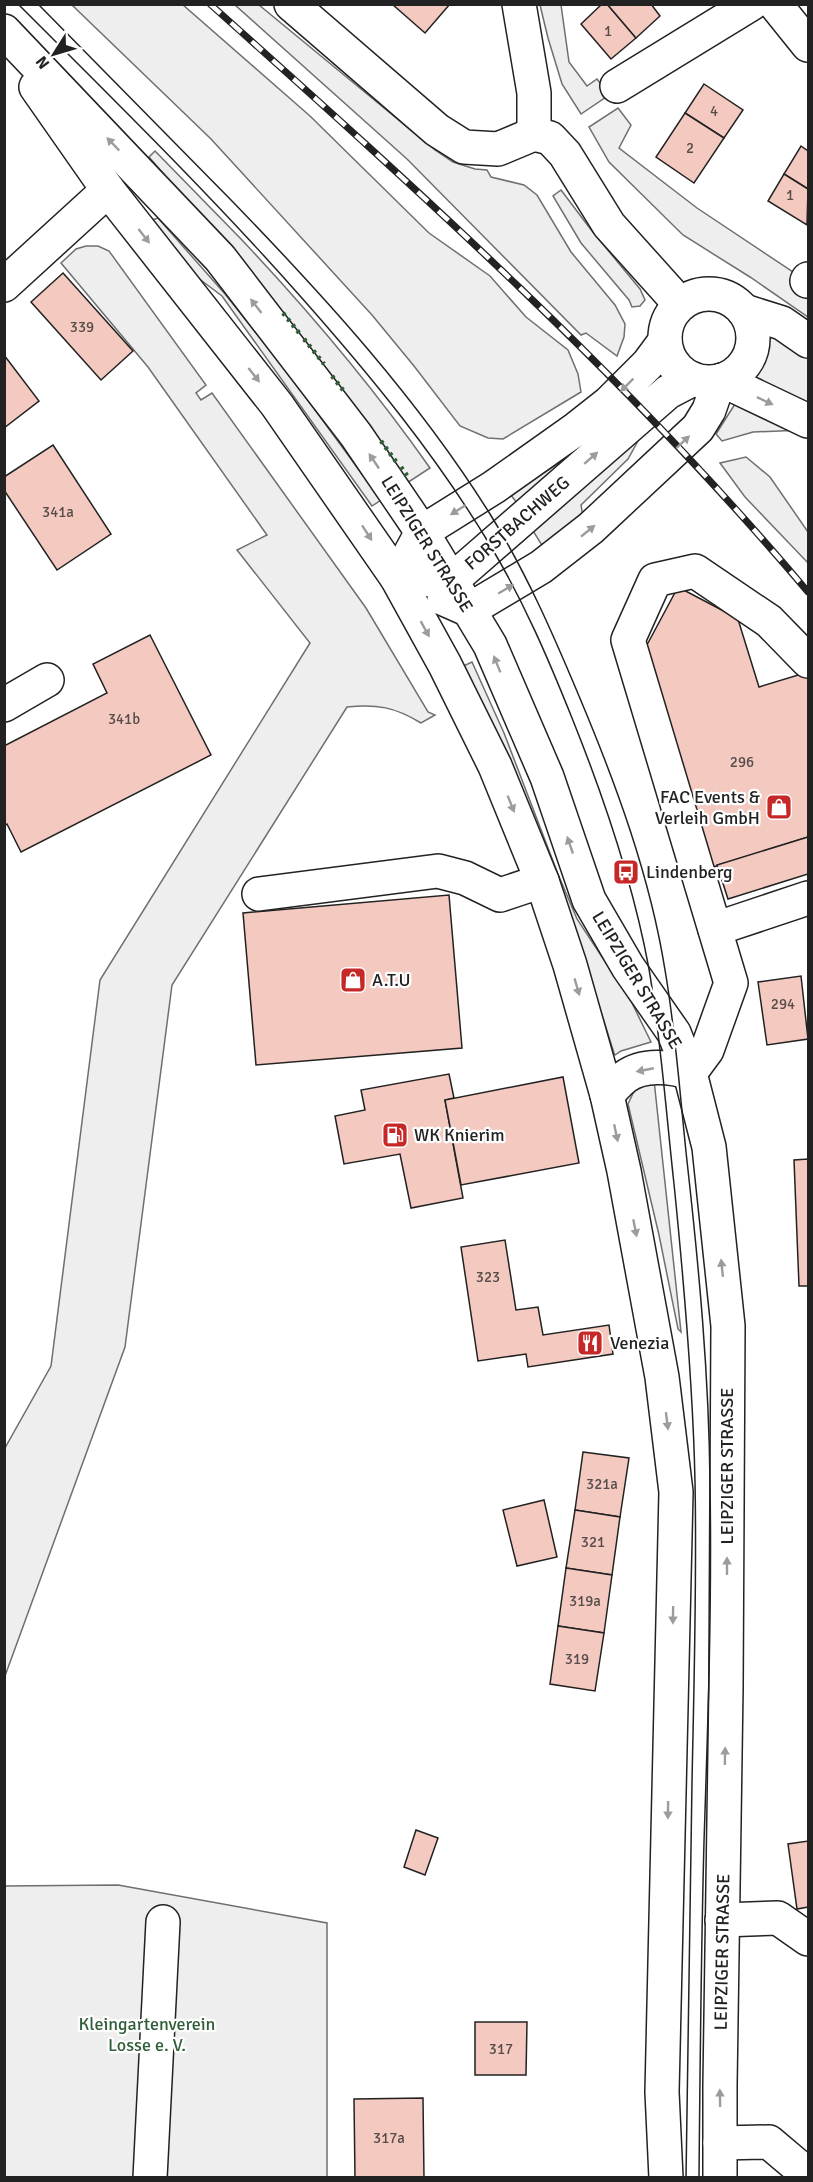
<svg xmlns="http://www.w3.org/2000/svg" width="813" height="2182" font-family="Signika,sans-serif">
  <rect width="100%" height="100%" fill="#fff"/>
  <g fill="#eee" stroke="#6f6f6f" stroke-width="1.5">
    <path d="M72 5H183L310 116 429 233 490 276 526 317 568 350 578 374 581 392 503 439 488 438 460 426 414 366 372 315 211 139Z"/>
    <path d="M235 5H259L435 150 453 162 475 169 487 170 491 177 524 185 537 195 571 252 615 305 625 324 624 337 617 356 586 333 581 335 407 159Z"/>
    <path d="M540 5H561L569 62 587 86 597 79 609 95 581 114 562 84 548 38Z"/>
    <path d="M618 108 631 125 619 148 697 208 808 282V317L750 277 683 235 609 162 589 127Z"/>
    <path d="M155 151C184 181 213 210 241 239 309 311 373 387 430 468L407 483 203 220 149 157Z"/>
    <path d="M561 190 592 231 640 289 645 300 640 306 632 307 629 300 581 243 553 196Z"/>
    <path d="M158 218 225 294 288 373 381 500 372 506 222 296 186 269 152 220Z"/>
    <path d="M86 246H98L109 251 206 385 196 393 201 400 212 393 366 608 428 712 435 715 421 723C395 707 377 704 347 707L172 985 125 1347 5 1676V1448L51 1366 100 980 310 643 237 550 267 535 148 367 61 263 76 249Z"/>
    <path d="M770 331 808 355V403L754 377 766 360Z"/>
    <path d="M735 404 803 430 753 432 722 441 716 434Z"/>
    <path d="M643 432 628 459 581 505 583 517 543 547 530 526Z"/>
    <path d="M578 451 521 508 510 494Z"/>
    <path d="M746 457 770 477 808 532V563L745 497 720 463Z"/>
    <path d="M472 662 504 733 558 874 577 919 631 1001 651 1042 621 1051 615 1055 614 1053 572 920 459 668Z"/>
    <path d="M654 1080 681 1332 678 1329 659 1235 628 1104 635 1089Z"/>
    <path d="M118 1885 327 1923V2177H5L4 1886Z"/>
  </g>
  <g fill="#f3c9c0" stroke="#222" stroke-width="1.5">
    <path d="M392 4H450L425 33Z"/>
    <path d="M602 4H607L636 38 611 59 581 24Z"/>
    <path d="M607 4H651L660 16 636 38Z"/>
    <path d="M704 84 743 110 724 138 685 113Z"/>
    <path d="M685 113 724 138 694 183 656 157Z"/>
    <path d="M801 146 808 151V189L784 174Z"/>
    <path d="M784 174 808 189 807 225 768 201Z"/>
    <path d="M63 273 133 351 101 380 31 302Z"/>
    <path d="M4 355 39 401 4 428Z"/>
    <path d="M53 445 111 534 57 570 4 490V477Z"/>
    <path d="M678 587 733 616H737L759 687 808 672V837L710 868 640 646 648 643Z"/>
    <path d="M150 635 211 755 21 852 7 824 4 826V746L107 693 93 664Z"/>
    <path d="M808 837V874L728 899 717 865Z"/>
    <path d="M449 895 462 1048 256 1065 243 913Z"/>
    <path d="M801 976 808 1039 767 1045 758 982Z"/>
    <path d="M449 1074 454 1098 445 1100 463 1198 411 1208 400 1154 344 1164 335 1116 365 1110 361 1090Z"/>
    <path d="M563 1077 579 1163 461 1185 445 1100Z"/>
    <path d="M808 1159V1286H799L794 1160Z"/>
    <path d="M505 1240 516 1310 538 1307 543 1335 609 1325 613 1354 528 1367 526 1354 478 1361 461 1247Z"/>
    <path d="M583 1452 629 1458 620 1517 575 1510Z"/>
    <path d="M544 1500 557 1557 517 1566 503 1510Z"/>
    <path d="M575 1510 620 1517 612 1575 566 1568Z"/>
    <path d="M566 1568 612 1575 604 1633 558 1626Z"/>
    <path d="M558 1626 604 1633 595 1691 550 1684Z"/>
    <path d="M416 1830 438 1838 425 1875 404 1867Z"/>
    <path d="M808 1841V1907L797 1909 788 1844Z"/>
    <path d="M475 2022H527L526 2075H475Z"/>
    <path d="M423 2098 424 2178H355L354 2099Z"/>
  </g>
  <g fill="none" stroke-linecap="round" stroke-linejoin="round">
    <defs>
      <g id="minor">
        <path d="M291 4 437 130 464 147 498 149 534 134"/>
        <path d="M519 4 534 93V134"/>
        <path d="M775 4 808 45"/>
        <path d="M617 86 751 4"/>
        <path d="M534 134 550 138 565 154 609 225 680 304"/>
        <path d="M807 281 808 279"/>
        <path d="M4 285 108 190"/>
        <circle cx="709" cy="338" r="44"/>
        <path d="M744 311 782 323 808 341"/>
        <path d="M665 341 648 364 609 403 576 429 494 487 422 532 397 578 451 581 668 392 693 379"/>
        <path d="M722 380 808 421"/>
        <path d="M444 599 469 610 541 567 591 528 698 428 709 410 719 381"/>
        <path d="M4 705 47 680"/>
        <path d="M259 894 438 871 465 878 500 895 542 881"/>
        <path d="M715 929 808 898"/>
        <path d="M690 1073 707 1050 731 983 628 640 655 580 695 571 769 621 808 661"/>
        <path d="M722 1920 778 1918 808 1939"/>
        <path d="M720 2143 769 2142 808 2175"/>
        <path d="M150 2178 163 1922"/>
      </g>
      <g id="major">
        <path d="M4 31 220 258 356 435 422 532 490 645 547 777 589 900 628 967 674 1033 690 1073 709 1147 728 1326 726 1688 720 2085V2178"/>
        <path d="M36 87 108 190 277 405 397 578 445 665 495 766 542 881 570 965 607 1095 624 1171 662 1377 676 1492 662 2092 666 2178"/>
        <path d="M607 1095C613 1089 618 1082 625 1077 642 1064 671 1066 690 1073"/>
      </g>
    </defs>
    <use href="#minor" stroke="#222" stroke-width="36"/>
    <use href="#major" stroke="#222" stroke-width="36"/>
    <use href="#minor" stroke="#fff" stroke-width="33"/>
    <use href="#major" stroke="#fff" stroke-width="33"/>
    <g stroke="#222" stroke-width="1.5">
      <path d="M18 4C114 100 211 195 301 297 370 375 436 455 490 545 523 600 548 658 572 718 605 800 633 882 649 969 661 1040 666 1112 674 1184 684 1283 693 1383 695 1482 697 1582 694 1682 692 1782 689 1914 687 2046 686 2178"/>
      <path d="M38 4C102 69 167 135 231 200 325 297 418 399 490 514 526 572 553 634 579 696 616 784 650 876 665 970 676 1033 680 1097 687 1161 699 1268 709 1375 710 1483 712 1603 708 1723 704 1842 701 1954 700 2066 699 2178"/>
    </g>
    <defs>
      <path id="rail" d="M210 4C419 191 628 378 808 592"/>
    </defs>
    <use href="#rail" stroke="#222" stroke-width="7"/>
    <use href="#rail" stroke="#fff" stroke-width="4.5" stroke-dasharray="14" stroke-linecap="butt"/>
    <g stroke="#2f5e38" stroke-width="4.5" stroke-dasharray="3 4.5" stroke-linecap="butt">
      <path d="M283 313 300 334"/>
      <path d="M304 339 324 364"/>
      <path d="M332 376 343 390"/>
      <path d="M381 441 397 463"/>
      <path d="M401 467 408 477"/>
    </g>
  </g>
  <defs><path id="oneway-solid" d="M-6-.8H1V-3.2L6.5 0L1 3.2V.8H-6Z" transform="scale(1.5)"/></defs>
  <g fill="#9c9c9c">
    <use href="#oneway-solid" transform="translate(113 144) rotate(-134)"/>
    <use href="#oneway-solid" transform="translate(144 236) rotate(52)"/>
    <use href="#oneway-solid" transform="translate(256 306) rotate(-128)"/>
    <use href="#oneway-solid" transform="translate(254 375) rotate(52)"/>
    <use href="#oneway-solid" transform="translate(627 385) rotate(135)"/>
    <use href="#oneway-solid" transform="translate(765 401) rotate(25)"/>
    <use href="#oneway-solid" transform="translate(683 442) rotate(-43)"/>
    <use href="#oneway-solid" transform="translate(591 458) rotate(-41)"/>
    <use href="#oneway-solid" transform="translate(374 461) rotate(-124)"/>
    <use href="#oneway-solid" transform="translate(458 510) rotate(148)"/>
    <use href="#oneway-solid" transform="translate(588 531) rotate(-39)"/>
    <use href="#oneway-solid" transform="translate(367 533) rotate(57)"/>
    <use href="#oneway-solid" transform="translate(506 589) rotate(-30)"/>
    <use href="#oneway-solid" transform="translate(425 629) rotate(61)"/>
    <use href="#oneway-solid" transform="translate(497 664) rotate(-112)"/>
    <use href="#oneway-solid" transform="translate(511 804) rotate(68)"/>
    <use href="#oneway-solid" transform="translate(570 845) rotate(-109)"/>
    <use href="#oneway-solid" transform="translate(577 987) rotate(74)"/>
    <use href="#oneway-solid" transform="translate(645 1070) rotate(169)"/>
    <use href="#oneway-solid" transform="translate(616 1133) rotate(78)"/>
    <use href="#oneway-solid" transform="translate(635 1228) rotate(79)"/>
    <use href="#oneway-solid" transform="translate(722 1268) rotate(-96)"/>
    <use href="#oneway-solid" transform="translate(667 1421) rotate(83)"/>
    <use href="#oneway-solid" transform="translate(727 1566) rotate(-90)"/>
    <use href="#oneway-solid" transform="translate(673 1615) rotate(91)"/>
    <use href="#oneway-solid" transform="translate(725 1756) rotate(-89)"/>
    <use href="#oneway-solid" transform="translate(668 1810) rotate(91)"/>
    <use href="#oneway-solid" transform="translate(720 2098) rotate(-91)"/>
  </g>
  <defs>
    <symbol id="shop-square" viewBox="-11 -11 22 22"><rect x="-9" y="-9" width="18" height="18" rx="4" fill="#c62828" stroke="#fff"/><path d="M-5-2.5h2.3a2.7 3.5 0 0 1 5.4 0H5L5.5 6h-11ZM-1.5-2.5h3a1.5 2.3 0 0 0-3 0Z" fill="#fff"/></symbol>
    <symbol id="bus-square" viewBox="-11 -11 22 22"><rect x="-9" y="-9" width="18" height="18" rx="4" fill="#c62828" stroke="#fff"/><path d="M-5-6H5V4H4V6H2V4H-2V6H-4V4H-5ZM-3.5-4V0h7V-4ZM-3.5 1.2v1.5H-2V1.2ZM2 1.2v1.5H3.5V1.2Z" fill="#fff"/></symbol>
    <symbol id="fuel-square" viewBox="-11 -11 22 22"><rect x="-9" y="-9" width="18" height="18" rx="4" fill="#c62828" stroke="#fff"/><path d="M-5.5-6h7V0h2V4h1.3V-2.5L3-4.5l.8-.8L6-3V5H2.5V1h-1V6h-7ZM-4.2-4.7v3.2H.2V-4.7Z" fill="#fff"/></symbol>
    <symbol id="restaurant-square" viewBox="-11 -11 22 22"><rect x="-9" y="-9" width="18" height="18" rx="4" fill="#c62828" stroke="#fff"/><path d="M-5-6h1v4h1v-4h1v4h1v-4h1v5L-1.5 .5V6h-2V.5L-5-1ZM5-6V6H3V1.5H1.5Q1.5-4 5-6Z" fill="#fff"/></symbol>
  </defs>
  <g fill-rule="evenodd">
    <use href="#shop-square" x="764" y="792" width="30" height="30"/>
    <use href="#bus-square" x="611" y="857" width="30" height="30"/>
    <use href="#shop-square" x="338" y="965" width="30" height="30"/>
    <use href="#fuel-square" x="380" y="1120" width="30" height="30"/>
    <use href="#restaurant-square" x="575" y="1328" width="30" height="30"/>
  </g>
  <g text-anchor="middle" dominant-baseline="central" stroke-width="4.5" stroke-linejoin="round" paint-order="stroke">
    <g font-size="15" fill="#564c4a">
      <text x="608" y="31">1</text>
      <text x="714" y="111">4</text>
      <text x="690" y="148">2</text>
      <text x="790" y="195">1</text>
      <text x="82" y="327">339</text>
      <text x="58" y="512">341a</text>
      <text x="124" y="719">341b</text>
      <text x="742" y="762">296</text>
      <text x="783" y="1004">294</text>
      <text x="488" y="1277">323</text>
      <text x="602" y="1484">321a</text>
      <text x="593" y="1542">321</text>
      <text x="585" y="1601">319a</text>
      <text x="577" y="1659">319</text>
      <text x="501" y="2049">317</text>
      <text x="389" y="2138">317a</text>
    </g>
    <g font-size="18" fill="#222" stroke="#fff">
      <text transform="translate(517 523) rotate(-41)">FORSTBACHWEG</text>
      <text transform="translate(427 544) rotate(58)">LEIPZIGER STRASSE</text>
      <text transform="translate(637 980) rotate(59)">LEIPZIGER STRASSE</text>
      <text transform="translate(727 1466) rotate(-90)">LEIPZIGER STRASSE</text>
      <text transform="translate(722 1952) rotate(-89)">LEIPZIGER STRASSE</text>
    </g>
    <g font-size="18" fill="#222" stroke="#fff" text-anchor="start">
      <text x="760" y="797" text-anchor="end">FAC Events &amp;<tspan x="760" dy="21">Verleih GmbH</tspan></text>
      <text x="646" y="872">Lindenberg</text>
      <text x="372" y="980">A.T.U</text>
      <text x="414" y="1135">WK Knierim</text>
      <text x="610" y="1343">Venezia</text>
    </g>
    <g font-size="18" fill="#2f5e38" stroke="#fff">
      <text x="147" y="2024">Kleingartenverein<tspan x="147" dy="21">Losse e. V.</tspan></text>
    </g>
  </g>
  <rect width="813" height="2182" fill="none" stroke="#222222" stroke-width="12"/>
  <g transform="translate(54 54) rotate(233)" stroke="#ffffff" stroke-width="4.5" paint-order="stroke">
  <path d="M0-4.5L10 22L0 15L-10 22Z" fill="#222222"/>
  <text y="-9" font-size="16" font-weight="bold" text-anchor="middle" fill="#222222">N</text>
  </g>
</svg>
